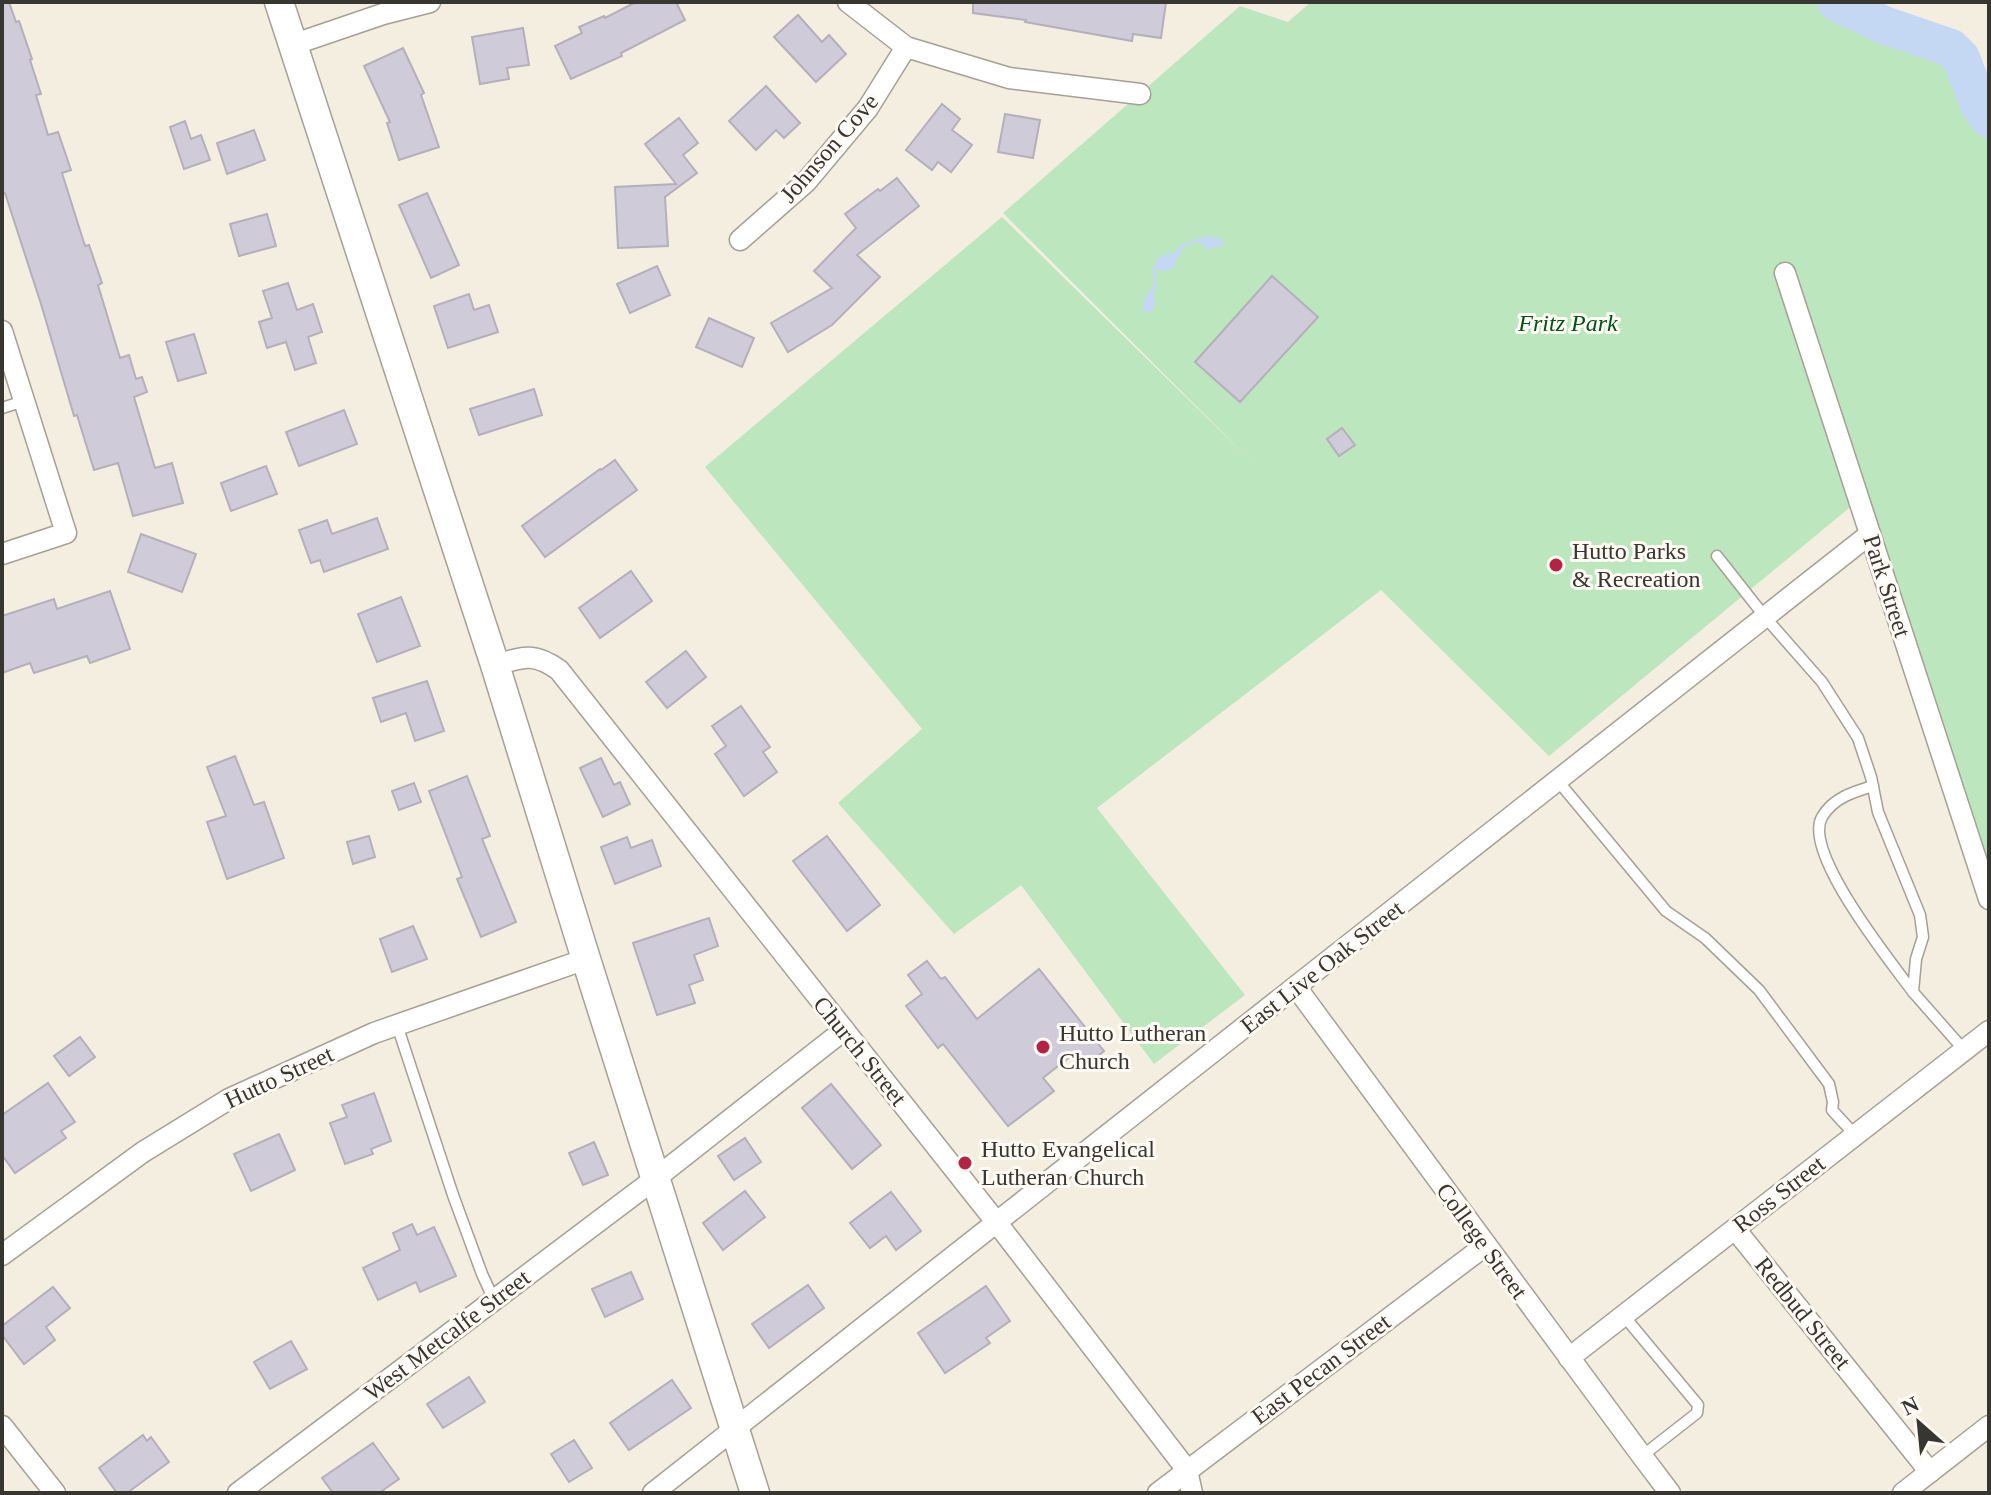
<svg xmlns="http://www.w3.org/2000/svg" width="1991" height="1495" font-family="Georgia,serif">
  <rect width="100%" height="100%" fill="#f4eee1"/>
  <path fill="#bbe6be" d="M1311 2H1847L1868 23 1948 47 1989 115V866L1866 494 1549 756 1381 590 1097 808 1245 995 1154 1064 1021 885 954 934 838 803 922 729 705 467 1002 217 1249 459 1003 213 1240 6 1288 22Z"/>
  <path fill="#c4d8f4" d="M1207 236 1221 239 1225 242 1222 246 1206 249 1200 243C1182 241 1179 257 1172 269L1166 271 1156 269 1157 284 1153 296 1156 304 1154 309 1149 312H1143C1141 296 1151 295 1154 282 1154 277 1152 273 1153 269 1156 258 1163 254 1173 253L1182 244Z"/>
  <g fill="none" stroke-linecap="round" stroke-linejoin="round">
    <path stroke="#c4d8f4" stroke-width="38" d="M1836 2 1884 25 1951 48 1961 58 1979 105 1989 119"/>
  </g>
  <g fill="#d0cbd8" stroke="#b4afbb" stroke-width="2">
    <path d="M2 2H9L16 22 19 21 32 59 30 60 41 94 36 95 48 135 58 132 71 170 62 173 85 246 89 245 102 283 98 285 120 358 129 355 136 379 142 377 147 392 134 397 155 468 172 463 183 503 133 516 118 463 94 470 77 415 74 416 41 304 5 193 2 194Z"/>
    <path d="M636 2H676L685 20 621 53 622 56 571 79 555 46 582 33 579 27 604 16 605 18Z"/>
    <path d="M973 2H1166L1161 38 1133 34 1132 41 1025 22 1026 20 973 13Z"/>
    <path d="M798 15 822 42 829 35 846 54 816 82 774 37Z"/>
    <path d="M523 28 529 65 507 68 509 79 480 84 472 37Z"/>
    <path d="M403 48 424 93 421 95 439 147 399 160 387 123 390 122 364 66Z"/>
    <path d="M766 86 800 123 784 138 776 130 756 150 729 121Z"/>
    <path d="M942 104 960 119 952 130 972 145 951 172 938 162 932 170 906 150Z"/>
    <path d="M1005 114 1040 120 1033 158 998 152Z"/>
    <path d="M679 118 698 143 683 155 697 173 665 197 668 246 618 248 615 187 676 184 645 144Z"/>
    <path d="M185 121 191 139 201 135 210 160 184 169 170 127Z"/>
    <path d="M254 130 265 160 227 174 217 143Z"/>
    <path d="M897 178 919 206 857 255 880 277 832 325 788 352 771 323 832 288 814 271 856 228 845 214 878 189 880 191Z"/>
    <path d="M427 193 459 265 431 278 399 205Z"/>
    <path d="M267 214 276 246 239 256 230 224Z"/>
    <path d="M657 266 670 295 630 313 617 284Z"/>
    <path d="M1272 276 1318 317 1240 402 1195 362Z"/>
    <path d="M288 283 297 310 313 304 322 332 308 337 316 363 295 370 286 342 267 348 259 322 272 318 263 291Z"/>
    <path d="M469 294 474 310 489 305 498 332 448 348 434 306Z"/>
    <path d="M709 318 754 338 742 367 696 347Z"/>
    <path d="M194 334 206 373 178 381 166 342Z"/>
    <path d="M534 389 542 415 479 435 470 409Z"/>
    <path d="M344 410 357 444 299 466 286 432Z"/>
    <path d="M1342 428 1355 445 1339 456 1327 439Z"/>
    <path d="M615 460 637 490 545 557 522 526 600 469 601 470Z"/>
    <path d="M266 466 277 494 231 511 221 483Z"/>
    <path d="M377 518 388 549 324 572 320 560 311 563 299 530 327 520 332 534Z"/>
    <path d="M141 534 196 554 182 592 128 572Z"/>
    <path d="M631 571 652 601 600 638 579 608Z"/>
    <path d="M110 591 130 649 90 663 87 656 34 673 30 663 2 673V616L54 599 57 609Z"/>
    <path d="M401 597 420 646 377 662 358 614Z"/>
    <path d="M686 651 706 677 667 708 646 682Z"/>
    <path d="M427 681 444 731 415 741 406 713 381 722 373 698Z"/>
    <path d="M741 706 770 747 763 752 777 772 744 796 715 754 726 746 712 726Z"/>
    <path d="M235 756 254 805 264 802 284 858 227 879 207 822 226 816 207 767Z"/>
    <path d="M601 758 614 785 620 782 630 804 603 817 580 768Z"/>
    <path d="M467 776 490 836 482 839 516 922 481 937 457 879 462 877 429 791Z"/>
    <path d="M414 783 421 802 399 810 392 791Z"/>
    <path d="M369 836 375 857 353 864 347 842Z"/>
    <path d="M827 836 880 905 847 931 793 861Z"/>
    <path d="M627 837 631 848 652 840 661 866 615 884 601 847Z"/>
    <path d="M709 918 718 946 694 955 703 980 689 985 695 1003 657 1015 633 943Z"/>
    <path d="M413 926 427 959 392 972 380 939Z"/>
    <path d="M927 961 941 979 945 977 977 1019 1039 969 1104 1051 1082 1069 1071 1056 1043 1078 1054 1091 1008 1126 943 1044 938 1048 906 1006 922 994 908 975Z"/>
    <path d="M80 1037 95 1057 69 1076 54 1056Z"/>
    <path d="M48 1083 75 1122 61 1131 66 1138 15 1173 2 1155V1115Z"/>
    <path d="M831 1084 881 1145 852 1169 802 1108Z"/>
    <path d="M374 1093 391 1141 371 1149 373 1154 345 1164 330 1123 347 1117 342 1105Z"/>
    <path d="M279 1134 295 1170 251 1191 234 1154Z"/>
    <path d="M745 1138 761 1162 734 1180 718 1156Z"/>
    <path d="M594 1142 608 1175 583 1185 569 1153Z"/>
    <path d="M745 1191 765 1217 723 1250 703 1223Z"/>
    <path d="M891 1192 921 1231 896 1250 886 1236 870 1248 850 1223Z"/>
    <path d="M412 1224 417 1235 434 1227 456 1276 420 1292 416 1282 378 1300 363 1268 400 1250 393 1233Z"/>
    <path d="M631 1272 643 1299 605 1317 592 1289Z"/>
    <path d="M808 1285 824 1308 769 1348 752 1324Z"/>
    <path d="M986 1286 1010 1321 986 1338 990 1343 945 1373 918 1333Z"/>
    <path d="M53 1287 70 1308 46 1327 55 1340 24 1364 2 1335V1326Z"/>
    <path d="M291 1341 307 1369 270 1389 254 1362Z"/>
    <path d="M469 1377 485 1402 443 1428 427 1404Z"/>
    <path d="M672 1380 691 1408 629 1450 610 1423Z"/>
    <path d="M143 1435 147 1441 151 1437 169 1462 127 1493H117L99 1468Z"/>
    <path d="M574 1440 592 1468 569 1482 551 1454Z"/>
    <path d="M373 1443 399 1479 379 1493H333L322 1478Z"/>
  </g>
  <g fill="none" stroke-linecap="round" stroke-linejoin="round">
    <defs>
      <g id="lane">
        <path d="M2 408 24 401"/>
        <path d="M1717 556 1765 617 1822 682 1858 738 1871 777 1878 812 1920 915 1923 937 1916 959 1913 992 1964 1050"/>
        <path d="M1558 781 1666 911 1705 938 1759 990 1829 1084 1833 1102 1832 1110 1855 1135"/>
        <path d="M1873 786C1853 792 1833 798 1822 817 1802 852 1891 962 1913 992"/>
        <path d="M397 1025 453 1195 482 1274 494 1300"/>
        <path d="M1624 1316 1698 1405 1697 1413 1642 1456"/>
      </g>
      <g id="street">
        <path d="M848 2 906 47 1009 78 1140 94"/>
        <path d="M292 45 383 14 430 2"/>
        <path d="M740 240 806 182 868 108 906 47"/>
        <path d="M1785 273 1989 899"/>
        <path d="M2 331 66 533 2 554"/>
        <path d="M495 665C524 657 533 652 559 670L997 1223 1187 1470 1192 1493"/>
        <path d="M1296 987 1642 1456 1670 1493"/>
        <path d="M1735 1229 1930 1472"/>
        <path d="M2 1255 143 1152 229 1099 374 1033 586 959"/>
        <path d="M1569 1358 1989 1031"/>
        <path d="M2 1426 55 1493"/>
        <path d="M238 1493 656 1178 844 1030"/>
        <path d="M653 1493 1870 534"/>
        <path d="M1158 1493 1486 1245"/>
        <path d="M1903 1493 1989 1426"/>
      </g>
      <path id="secondary" d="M279 2 495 665 586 959 755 1493"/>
    </defs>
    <use href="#lane" stroke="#a6a094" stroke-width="13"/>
    <use href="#street" stroke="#a6a094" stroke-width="23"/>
    <use href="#secondary" stroke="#a6a094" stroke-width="31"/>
    <use href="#lane" stroke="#fff" stroke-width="10"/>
    <use href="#street" stroke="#fff" stroke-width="20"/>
    <use href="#secondary" stroke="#fff" stroke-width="28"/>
  </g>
  <g fill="#b52344" stroke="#fffbf4" stroke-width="3">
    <circle cx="1556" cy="565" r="8"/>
    <circle cx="1043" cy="1047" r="8"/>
    <circle cx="965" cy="1163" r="8"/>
  </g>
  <g text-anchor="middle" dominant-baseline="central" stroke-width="6" stroke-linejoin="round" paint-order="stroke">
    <g font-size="24" fill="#383631" stroke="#fffbf4">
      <text transform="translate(829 148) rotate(-49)">Johnson Cove</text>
      <text transform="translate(1887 586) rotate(72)">Park Street</text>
      <text transform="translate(1322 967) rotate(-38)">East Live Oak Street</text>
      <text transform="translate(860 1051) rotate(51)">Church Street</text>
      <text transform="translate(279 1077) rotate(-25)">Hutto Street</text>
      <text transform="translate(1779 1194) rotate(-38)">Ross Street</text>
      <text transform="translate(1482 1241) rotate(54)">College Street</text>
      <text transform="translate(1803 1313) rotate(51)">Redbud Street</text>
      <text transform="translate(447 1335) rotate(-37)">West Metcalfe Street</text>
      <text transform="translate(1321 1369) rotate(-37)">East Pecan Street</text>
    </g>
    <g font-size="24" font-style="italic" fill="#005118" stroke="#fffbf4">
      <text x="1568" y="323">Fritz Park</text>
    </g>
    <g font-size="24" fill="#383631" stroke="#fffbf4" text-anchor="start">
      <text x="1572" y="551">Hutto Parks<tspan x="1572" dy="28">&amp; Recreation</tspan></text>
      <text x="1059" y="1033">Hutto Lutheran<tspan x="1059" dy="28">Church</tspan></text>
      <text x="981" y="1149">Hutto Evangelical<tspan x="981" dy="28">Lutheran Church</tspan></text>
    </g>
  </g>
  <rect width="1991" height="1495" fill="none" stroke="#383631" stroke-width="8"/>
  <g transform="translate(1919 1423) rotate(333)" stroke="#fffbf4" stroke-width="6" paint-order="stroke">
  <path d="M0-6L14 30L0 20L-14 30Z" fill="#383631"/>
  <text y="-12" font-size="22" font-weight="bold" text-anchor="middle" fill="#383631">N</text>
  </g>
</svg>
